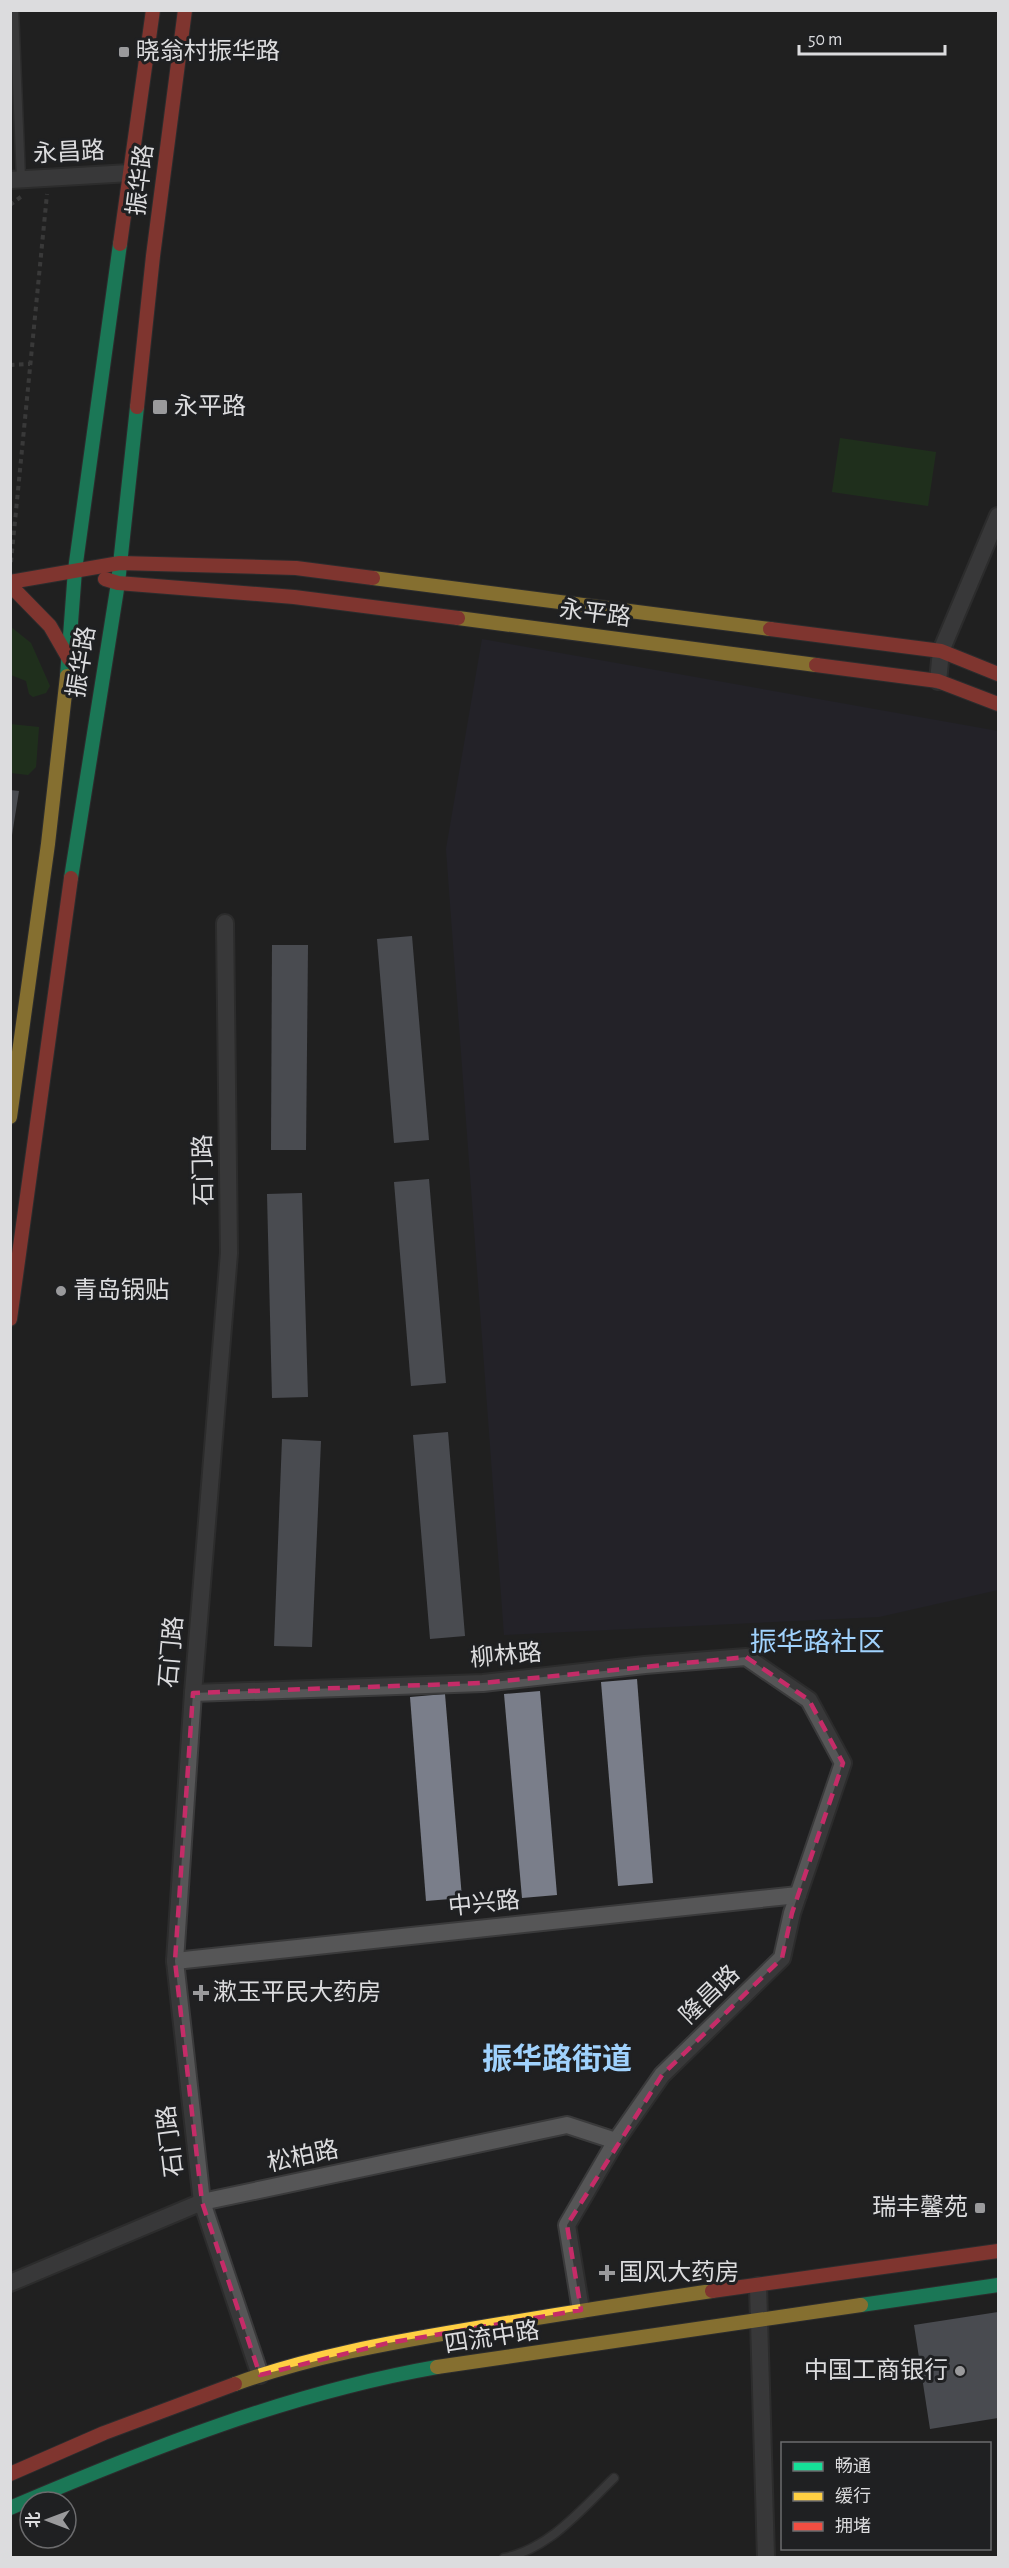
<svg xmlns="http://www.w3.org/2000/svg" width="1009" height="2568" font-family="'Alegreya Sans','Noto Sans SC',sans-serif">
  <rect width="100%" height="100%" fill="#202021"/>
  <path fill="#262432" d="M482 639 998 731V1590L879 1617 504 1635 446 849Z"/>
  <g fill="#1d4217">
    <path d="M840 438 936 452 928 506 832 492Z"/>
    <path d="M11 627 31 643 50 686 46 693 33 697 29 694 26 681 11 675Z"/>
    <path d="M10 724 39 727 36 767 28 775 11 773Z"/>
  </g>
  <g fill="#7a7e8a">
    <path d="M10 790 19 791 12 835H10Z"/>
    <path d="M412 936 429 1140 394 1143 377 939Z"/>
    <path d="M272 945H308L306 1150H271Z"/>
    <path d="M429 1179 446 1383 411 1386 394 1182Z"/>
    <path d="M302 1193 308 1397 272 1398 267 1194Z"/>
    <path d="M448 1432 465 1636 430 1639 413 1435Z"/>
    <path d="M282 1439 321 1441 312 1647 274 1646Z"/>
    <path d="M637 1679 653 1883 618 1886 601 1682Z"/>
    <path d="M540 1691 557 1895 522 1898 504 1694Z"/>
    <path d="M445 1694 462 1898 426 1901 410 1697Z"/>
    <path d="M998 2312V2418L930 2429 914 2325Z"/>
  </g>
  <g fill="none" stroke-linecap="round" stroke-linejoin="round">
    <defs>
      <g id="lane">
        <path d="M14 10 21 179"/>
        <path d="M504 2558C549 2549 582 2509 614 2478"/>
      </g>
      <g id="street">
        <path d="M10 180 130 173"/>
        <path d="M938 681 941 651 998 516"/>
        <path d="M225 923 229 1253 193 1693 175 1961 202 2202 260 2375"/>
        <path d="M193 1693 483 1683 645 1665 746 1657 809 1700 843 1763 792 1913 782 1958 662 2075 616 2141 567 2225 581 2310"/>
        <path d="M175 1961 798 1895"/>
        <path d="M10 2283 202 2202 567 2125 616 2141"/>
        <path d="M758 2286 766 2558"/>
      </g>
      <g id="fast">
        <path d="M67 676 75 570 120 244"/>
        <path d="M71 878 118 583 137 407"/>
        <path d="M861 2305 998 2285"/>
        <path d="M10 2508C148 2449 289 2393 437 2367"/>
      </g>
      <g id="slow">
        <path d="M373 578 770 629"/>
        <path d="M458 618 816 665"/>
        <path d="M10 1117 48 844 67 676"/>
        <path d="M437 2367 861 2305"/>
        <path d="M235 2384C309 2357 388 2343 465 2330 547 2316 630 2303 712 2291"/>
      </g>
      <g id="jam">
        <path d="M120 244 153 10"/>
        <path d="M137 407 153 256 185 10"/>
        <path d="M105 579 118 583 294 597 458 618"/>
        <path d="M10 582 120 563 296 568 373 578"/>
        <path d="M10 585 50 626 69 659"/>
        <path d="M770 629 941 651 998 674"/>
        <path d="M816 665 938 681 998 704"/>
        <path d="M10 1319 71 878"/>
        <path d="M712 2291 998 2251"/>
        <path d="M10 2474 104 2433 235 2384"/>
      </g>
    </defs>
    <use href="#lane" stroke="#3a3a3b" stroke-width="11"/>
    <use href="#street" stroke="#3a3a3b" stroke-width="20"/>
    <use href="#fast" stroke="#3a3a3b" stroke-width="16"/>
    <use href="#slow" stroke="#3a3a3b" stroke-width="16"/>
    <use href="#jam" stroke="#3a3a3b" stroke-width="16"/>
    <g stroke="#585858" stroke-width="4" stroke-dasharray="4.5 4.5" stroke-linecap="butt">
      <path d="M10 205 22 196"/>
      <path d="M10 365 30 364"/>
      <path d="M11 562 47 194"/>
    </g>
    <use href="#lane" stroke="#565657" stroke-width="8"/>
    <use href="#street" stroke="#565657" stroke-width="16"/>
    <use href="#fast" stroke="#16e098" stroke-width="14"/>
    <use href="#slow" stroke="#ffcf43" stroke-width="14"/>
    <use href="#jam" stroke="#f24e42" stroke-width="14"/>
  </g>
  <path d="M0 0H1009V2568H0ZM746 1657 809 1700 843 1763 792 1913 782 1958 662 2075 567 2225 581 2310 388 2343 260 2375 202 2202 175 1961 193 1693 483 1683Z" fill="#202021" fill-opacity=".55" fill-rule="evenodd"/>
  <path fill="none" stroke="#c52c68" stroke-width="4.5" stroke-dasharray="12 8" stroke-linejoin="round" d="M746 1657 809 1700 843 1763 792 1913 782 1958 662 2075 567 2225 581 2310 388 2343 260 2375 202 2202 175 1961 193 1693 483 1683Z"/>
  <g fill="#9a9a9c" stroke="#1f2022" stroke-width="2">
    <rect x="118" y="46" width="12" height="12" rx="3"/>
    <rect x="152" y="399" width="16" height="16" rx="3"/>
    <circle cx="61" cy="1291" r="6"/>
    <path d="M198 1984h6v6h6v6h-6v6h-6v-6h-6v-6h6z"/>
    <rect x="974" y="2202" width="12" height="12" rx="3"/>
    <path d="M604 2264h6v6h6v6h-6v6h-6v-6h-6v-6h6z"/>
    <circle cx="960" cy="2371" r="6"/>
  </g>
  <g text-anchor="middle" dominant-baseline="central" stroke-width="6" stroke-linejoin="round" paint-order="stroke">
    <g font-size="24" fill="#dcdcde" stroke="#1f2022" text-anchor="start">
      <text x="136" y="52">晓翁村振华路</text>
      <text x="174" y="407">永平路</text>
      <text x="73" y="1291">青岛锅贴</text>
      <text x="213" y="1993">漱玉平民大药房</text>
      <text x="968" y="2208" text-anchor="end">瑞丰馨苑</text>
      <text x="619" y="2273">国风大药房</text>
      <text x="948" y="2371" text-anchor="end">中国工商银行</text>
    </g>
    <g font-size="24" fill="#dcdcde" stroke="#1f2022">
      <text transform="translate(69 153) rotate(-3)">永昌路</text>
      <text transform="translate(141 180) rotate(-83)">振华路</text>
      <text transform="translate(595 614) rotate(7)">永平路</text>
      <text transform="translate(82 662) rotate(-81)">振华路</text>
      <text transform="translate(204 1170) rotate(-91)">石门路</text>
      <text transform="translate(172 1652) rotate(-85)">石门路</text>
      <text transform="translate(506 1656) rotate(-5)">柳林路</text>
      <text transform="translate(484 1904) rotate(-6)">中兴路</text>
      <text transform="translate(710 1995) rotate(-44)">隆昌路</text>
      <text transform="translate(171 2141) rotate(-97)">石门路</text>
      <text transform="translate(303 2157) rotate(-12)">松柏路</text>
      <text transform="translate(492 2338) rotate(-9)">四流中路</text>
    </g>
    <g font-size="27" fill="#a0d2fd" stroke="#1f2022">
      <text x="817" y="1642">振华路社区</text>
    </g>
    <g font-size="30" font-weight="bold" fill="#a0d2fd" stroke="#1f2022">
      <text x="557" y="2060">振华路街道</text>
    </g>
  </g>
  <rect width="1009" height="2568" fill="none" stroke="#dcdcde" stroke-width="24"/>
  <rect x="781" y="2442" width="210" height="108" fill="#1f2022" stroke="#6b6b6d" stroke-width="1.5"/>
  <rect x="793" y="2462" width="30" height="9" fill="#16e098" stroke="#6b6b6d" stroke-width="1.5"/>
  <text x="835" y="2472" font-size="18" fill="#dcdcde">畅通</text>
  <rect x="793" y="2492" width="30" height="9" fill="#ffcf43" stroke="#6b6b6d" stroke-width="1.5"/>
  <text x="835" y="2502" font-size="18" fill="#dcdcde">缓行</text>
  <rect x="793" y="2522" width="30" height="9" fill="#f24e42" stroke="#6b6b6d" stroke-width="1.5"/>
  <text x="835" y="2532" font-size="18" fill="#dcdcde">拥堵</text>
  <g transform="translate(48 2520) rotate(270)"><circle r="28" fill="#1f2022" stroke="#6b6b6d" stroke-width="1.5"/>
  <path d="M0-4.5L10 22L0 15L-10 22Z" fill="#9a9a9c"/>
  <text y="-9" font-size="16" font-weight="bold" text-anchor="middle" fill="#dcdcde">北</text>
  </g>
  <path d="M799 45v9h146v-9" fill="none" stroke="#dcdcde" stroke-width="3"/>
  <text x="808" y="45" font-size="18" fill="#dcdcde" stroke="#1f2022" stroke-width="4.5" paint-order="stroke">50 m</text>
</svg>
